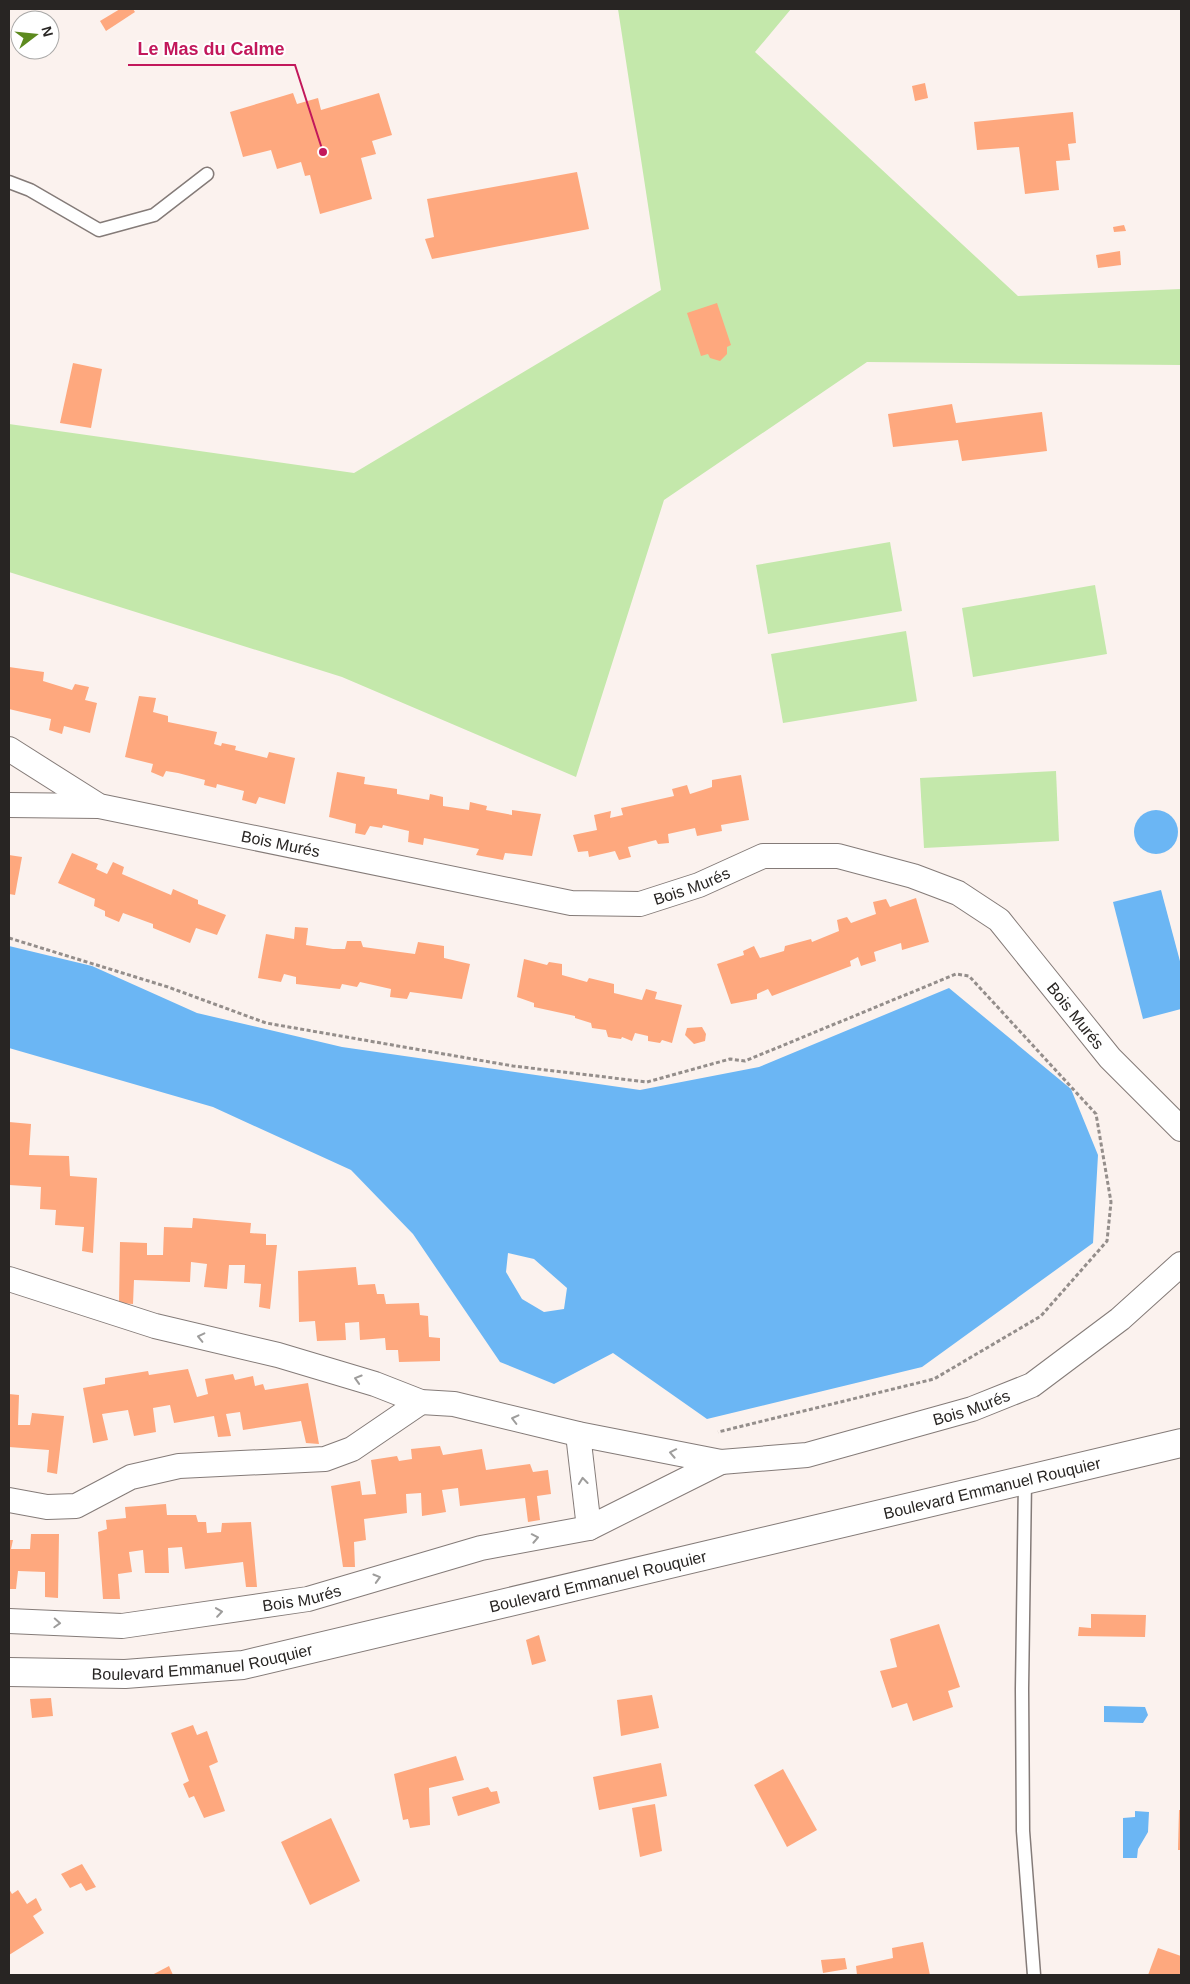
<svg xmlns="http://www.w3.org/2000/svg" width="1190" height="1984" font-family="Arial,sans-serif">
  <rect width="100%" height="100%" fill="#fbf2ee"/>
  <g fill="#c4e8ab">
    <path d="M618 9H791L755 52 1018 296 1181 289V365L867 362 664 500 576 777 342 677 9 572V424L354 473 661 290Z"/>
    <path d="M890 542 902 611 768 634 756 565Z"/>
    <path d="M1095 585 1107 654 973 677 962 608Z"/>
    <path d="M906 631 917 701 783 723 771 654Z"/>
    <path d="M1056 771 1059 841 924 848 920 778Z"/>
  </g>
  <g fill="#6bb6f4" fill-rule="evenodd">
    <circle cx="1156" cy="832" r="22"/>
    <path d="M1161 890 1181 965V1009L1143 1019 1113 902Z"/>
    <path d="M9 946 92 966 197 1013 342 1047 640 1090 759 1067 949 988 1071 1089 1098 1155 1093 1243 922 1367 707 1419 613 1353 554 1384 500 1362 413 1234 351 1170 213 1107 9 1048ZM508 1253 534 1259 567 1288 564 1309 544 1312 522 1299 506 1272Z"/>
    <path d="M1104 1706 1145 1707 1148 1715 1143 1723 1104 1722Z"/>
    <path d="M1135 1811 1149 1812 1148 1832 1138 1849 1137 1858H1123V1818L1135 1817Z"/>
  </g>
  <g fill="#fea87e">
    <path d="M120 9H133L135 12 106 31 100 21Z"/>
    <path d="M925 83 928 98 915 101 912 86Z"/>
    <path d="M293 93 297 104 318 98 321 110 379 93 392 135 372 141 376 154 361 158 372 199 320 214 310 175 305 176 301 162 277 169 271 150 243 157 230 112Z"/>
    <path d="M1073 112 1076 143 1068 144 1070 160 1056 161 1059 190 1025 194 1019 147 977 150 974 122Z"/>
    <path d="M577 172 589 229 432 259 425 239 434 237 427 199Z"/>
    <path d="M1124 225 1126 231 1114 232 1113 227Z"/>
    <path d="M1120 251 1121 265 1098 268 1096 255Z"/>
    <path d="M717 303 731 345 727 347V354L720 361 710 358 708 354 701 356 687 313Z"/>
    <path d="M73 363 102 369 91 428 60 423Z"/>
    <path d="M952 404 956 423 1042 412 1047 451 962 461 958 440 893 447 888 414Z"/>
    <path d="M9 667 44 672 43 681 72 690 75 684 89 687 85 700 97 703 90 733 64 726 62 734 49 730 51 719 9 709Z"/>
    <path d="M139 696 156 698 153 712 168 716V722L217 732 214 744 221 746 222 743 236 746 235 750 267 758 269 752 295 758 285 804 259 797 256 804 242 800 244 791 217 784 216 788 204 785 205 780 178 773 166 771 163 777 151 772 153 764 125 757Z"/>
    <path d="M337 772 365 777 364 784 397 789V794L429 800 430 794 443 797V806L469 810 470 802 487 806 486 810 512 815V810L541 814 532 856 505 853 503 860 476 855 479 849 424 838 423 845 408 842 409 831 383 825 382 828 370 826 365 835 355 833 356 824 329 817Z"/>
    <path d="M741 775 749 820 721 825 722 831 697 836 695 828 668 834 669 843 658 844 656 840 628 847 631 857 619 860 615 851 589 857 588 851 578 852 573 835 597 830 594 815 611 811 610 818 623 815 621 808 674 796 672 789 687 785 690 794 712 787V780Z"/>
    <path d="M72 853 98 864 96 869 107 874 113 862 124 867 122 874 171 895 173 889 198 900V904L226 915 217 935 196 928 190 943 153 928V924L123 913 119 922 105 916V911L94 906 95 899 58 883Z"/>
    <path d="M9 855 22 857 15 895 9 894Z"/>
    <path d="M916 898 929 942 902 950 901 943 874 952 876 961 861 966 858 957 850 961 851 966 772 996 768 989 757 994V999L731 1004 717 964 744 955 743 951 754 946 760 958 784 951 785 946 811 939 812 942 839 931 837 920 847 917 851 923 876 914 873 902 886 899 890 907Z"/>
    <path d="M295 927 308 928 306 945 333 949H345L347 941H361L363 947 415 954 418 942 444 946V958L470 964 462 999 410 992 407 999 390 997 391 989 360 982 357 987 342 984 340 989 296 984V977L284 974 281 982 258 978 266 934 294 939Z"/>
    <path d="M524 959 547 965 549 962 562 964V975L587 982 589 978 614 984V993L642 1000 646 989 657 992 655 999 682 1005 672 1043 662 1040 660 1043 648 1041V1036L635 1033 632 1041 622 1037 621 1039 608 1037 606 1030 592 1028 591 1023 575 1018V1016L534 1007V1003L517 997Z"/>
    <path d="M702 1027 706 1034 705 1041 694 1044 685 1035 687 1028Z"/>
    <path d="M9 1122 31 1124 29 1155 69 1156 70 1176 97 1178 93 1253 82 1251 84 1227 55 1225 56 1210 40 1209 41 1187 9 1185Z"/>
    <path d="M193 1218 251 1223 250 1233 266 1234V1245H277L270 1309 259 1307 261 1284 244 1283 245 1265H229L227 1289 204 1287 207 1264 191 1262 190 1282 134 1280 133 1304 119 1303 120 1242 147 1243V1255H163L164 1227 192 1228Z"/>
    <path d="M356 1267 358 1285 375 1284 377 1294H384L386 1304 419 1303 420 1315 428 1316 429 1337 440 1338V1361L399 1362 398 1350H386L385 1338 360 1340 359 1322 345 1323 346 1340 317 1341 315 1321 299 1322 298 1271Z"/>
    <path d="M188 1369 197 1397 208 1394 205 1379 233 1374 235 1380 253 1376 255 1386 263 1384 265 1390 308 1383 319 1444 306 1443 301 1421 243 1430 240 1412 226 1414 231 1436 218 1437 214 1416 174 1423 170 1405 153 1408 156 1432 134 1436 128 1410 102 1414 108 1440 93 1443 83 1388 105 1384V1378L148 1371 149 1375Z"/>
    <path d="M9 1394 19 1395 18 1425H30L32 1413 64 1416 57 1474 47 1472 49 1450 9 1447Z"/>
    <path d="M440 1446 443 1455 482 1449 486 1470 530 1464 533 1472 548 1470 551 1494 537 1496 540 1520 528 1522 525 1498 460 1506 458 1488 442 1490 446 1512 422 1516 421 1493 406 1494 407 1513 364 1519 366 1540 354 1542 355 1567H343L331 1486 360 1481 362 1495 376 1494 371 1460 397 1456 399 1461 412 1459 411 1449Z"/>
    <path d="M166 1504 167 1515H196L198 1522H206L207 1533 221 1532 222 1523 251 1522 257 1587H246L243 1562 185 1569 182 1547 168 1548 169 1573H145L143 1550 129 1552 132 1572 118 1574 120 1599H103L98 1532 107 1529 106 1520 126 1518 125 1507Z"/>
    <path d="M31 1534H59L58 1598 45 1597V1572L18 1571 16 1589H9V1540H13L11 1549H30Z"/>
    <path d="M1091 1614 1146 1615 1145 1637 1078 1636 1079 1627 1091 1628Z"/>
    <path d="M939 1624 960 1687 948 1691 953 1707 913 1721 907 1703 892 1708 880 1671 897 1667 890 1639Z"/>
    <path d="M539 1635 546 1661 532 1665 526 1640Z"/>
    <path d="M652 1695 659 1728 621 1736 617 1700Z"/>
    <path d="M51 1698 53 1716 32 1718 30 1699Z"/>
    <path d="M193 1725 197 1735 207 1731 218 1762 209 1766 225 1811 204 1818 194 1796 189 1798 183 1784 189 1781 171 1733Z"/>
    <path d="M456 1756 464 1780 429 1788 430 1825 410 1828 408 1819 403 1820 394 1774Z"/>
    <path d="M661 1763 667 1796 599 1810 593 1777Z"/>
    <path d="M783 1769 817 1830 787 1847 754 1785Z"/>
    <path d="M488 1787 491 1792 497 1791 500 1803 458 1816 452 1797Z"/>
    <path d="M655 1804 662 1851 640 1857 632 1808Z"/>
    <path d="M1179 1810H1181V1850H1178Z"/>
    <path d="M331 1818 360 1881 310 1905 281 1842Z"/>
    <path d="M82 1864 96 1887 86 1891 81 1883 70 1888 61 1874Z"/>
    <path d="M9 1889 12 1894 18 1890 27 1904 36 1898 42 1910 33 1916 44 1933 9 1955Z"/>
    <path d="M923 1942 930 1975H857L856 1966 893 1958 892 1948Z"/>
    <path d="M1158 1948 1181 1956V1975H1148Z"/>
    <path d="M845 1958 847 1969 823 1973 821 1960Z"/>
    <path d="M169 1966 173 1975H152Z"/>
  </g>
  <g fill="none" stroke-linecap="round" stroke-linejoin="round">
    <defs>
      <g id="service">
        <path d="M9 182 30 190 99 230 154 215 207 174"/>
        <path d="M1025 1480 1022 1689 1023 1831 1034 1975"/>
      </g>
      <g id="minor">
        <path id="s1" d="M9 749 99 806 571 903 640 904 699 885 763 856H838L913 876 958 893 999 920 1110 1058 1181 1129"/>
        <path d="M9 805 99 806"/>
        <path id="s2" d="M9 1279 155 1326 278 1355 375 1384 421 1402 454 1404 578 1434 721 1462 807 1455 972 1409 1032 1385 1120 1319 1181 1264"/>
        <path d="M578 1434 589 1528"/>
        <path d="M9 1500 47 1507 76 1506 131 1477 179 1466 325 1459 352 1449 421 1402"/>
        <path id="s3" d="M9 1621 122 1626 308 1599 481 1548 589 1528 721 1462"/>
      </g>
      <g id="tertiary">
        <path id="s4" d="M9 1672 125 1674 243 1665 1181 1443"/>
      </g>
    </defs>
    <use href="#service" stroke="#847b78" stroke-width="15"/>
    <use href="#minor" stroke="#847b78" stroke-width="26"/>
    <use href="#tertiary" stroke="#847b78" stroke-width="30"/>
    <path stroke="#948e8b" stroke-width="3" stroke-dasharray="4 2.5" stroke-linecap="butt" d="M9 938 168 987 266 1023 513 1066 647 1082 730 1059 745 1061 956 974 969 976 1096 1114 1111 1202 1107 1241 1041 1316 934 1379 718 1432"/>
    <use href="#service" stroke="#fff" stroke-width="12"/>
    <use href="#minor" stroke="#fff" stroke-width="24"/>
    <use href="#tertiary" stroke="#fff" stroke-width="28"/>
  </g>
  <defs><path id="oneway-chevron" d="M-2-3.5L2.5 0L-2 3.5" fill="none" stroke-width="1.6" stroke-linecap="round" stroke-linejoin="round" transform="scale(1.25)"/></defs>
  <g stroke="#9e9d9c">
    <use href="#oneway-chevron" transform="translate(201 1337) rotate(-167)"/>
    <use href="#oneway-chevron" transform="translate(358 1379) rotate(-163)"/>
    <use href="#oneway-chevron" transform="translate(515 1419) rotate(-166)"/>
    <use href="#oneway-chevron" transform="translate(673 1453) rotate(-169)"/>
    <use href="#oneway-chevron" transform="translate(583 1481) rotate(-96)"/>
    <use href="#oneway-chevron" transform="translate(535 1538) rotate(-11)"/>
    <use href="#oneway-chevron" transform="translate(377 1578) rotate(-16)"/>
    <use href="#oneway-chevron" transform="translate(219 1612) rotate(-8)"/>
    <use href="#oneway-chevron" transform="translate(57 1623) rotate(3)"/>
  </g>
  <g text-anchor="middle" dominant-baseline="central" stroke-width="4" stroke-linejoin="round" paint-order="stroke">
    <g font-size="16" fill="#282523" stroke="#fff">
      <text stroke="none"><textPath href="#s1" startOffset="292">Bois Murés</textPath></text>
      <text stroke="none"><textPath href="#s1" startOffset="712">Bois Murés</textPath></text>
      <text stroke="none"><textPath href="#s1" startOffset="1162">Bois Murés</textPath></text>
      <text stroke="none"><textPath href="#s2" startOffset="994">Bois Murés</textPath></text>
      <text stroke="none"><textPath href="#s4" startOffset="1004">Boulevard Emmanuel Rouquier</textPath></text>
      <text stroke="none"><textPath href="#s4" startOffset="599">Boulevard Emmanuel Rouquier</textPath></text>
      <text stroke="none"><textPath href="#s3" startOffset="295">Bois Murés</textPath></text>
      <text stroke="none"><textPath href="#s4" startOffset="194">Boulevard Emmanuel Rouquier</textPath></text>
    </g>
  </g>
  <path fill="none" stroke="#c2185b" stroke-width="2" d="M323 152L295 65H128"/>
  <circle fill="#c2185b" stroke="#fff" stroke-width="2" cx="323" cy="152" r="5"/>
  <g font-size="18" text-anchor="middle" font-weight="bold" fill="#c2185b" stroke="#fff" stroke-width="4" stroke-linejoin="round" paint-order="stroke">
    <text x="211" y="55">Le Mas du Calme</text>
  </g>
  <rect width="1190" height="1984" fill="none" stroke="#282523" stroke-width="20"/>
  <g transform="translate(35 35) rotate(74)"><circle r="24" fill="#ffffff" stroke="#a9a8a7"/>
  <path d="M0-4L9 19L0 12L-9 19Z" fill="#5c8a1e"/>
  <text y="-8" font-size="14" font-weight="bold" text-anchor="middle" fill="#282523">N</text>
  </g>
</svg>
